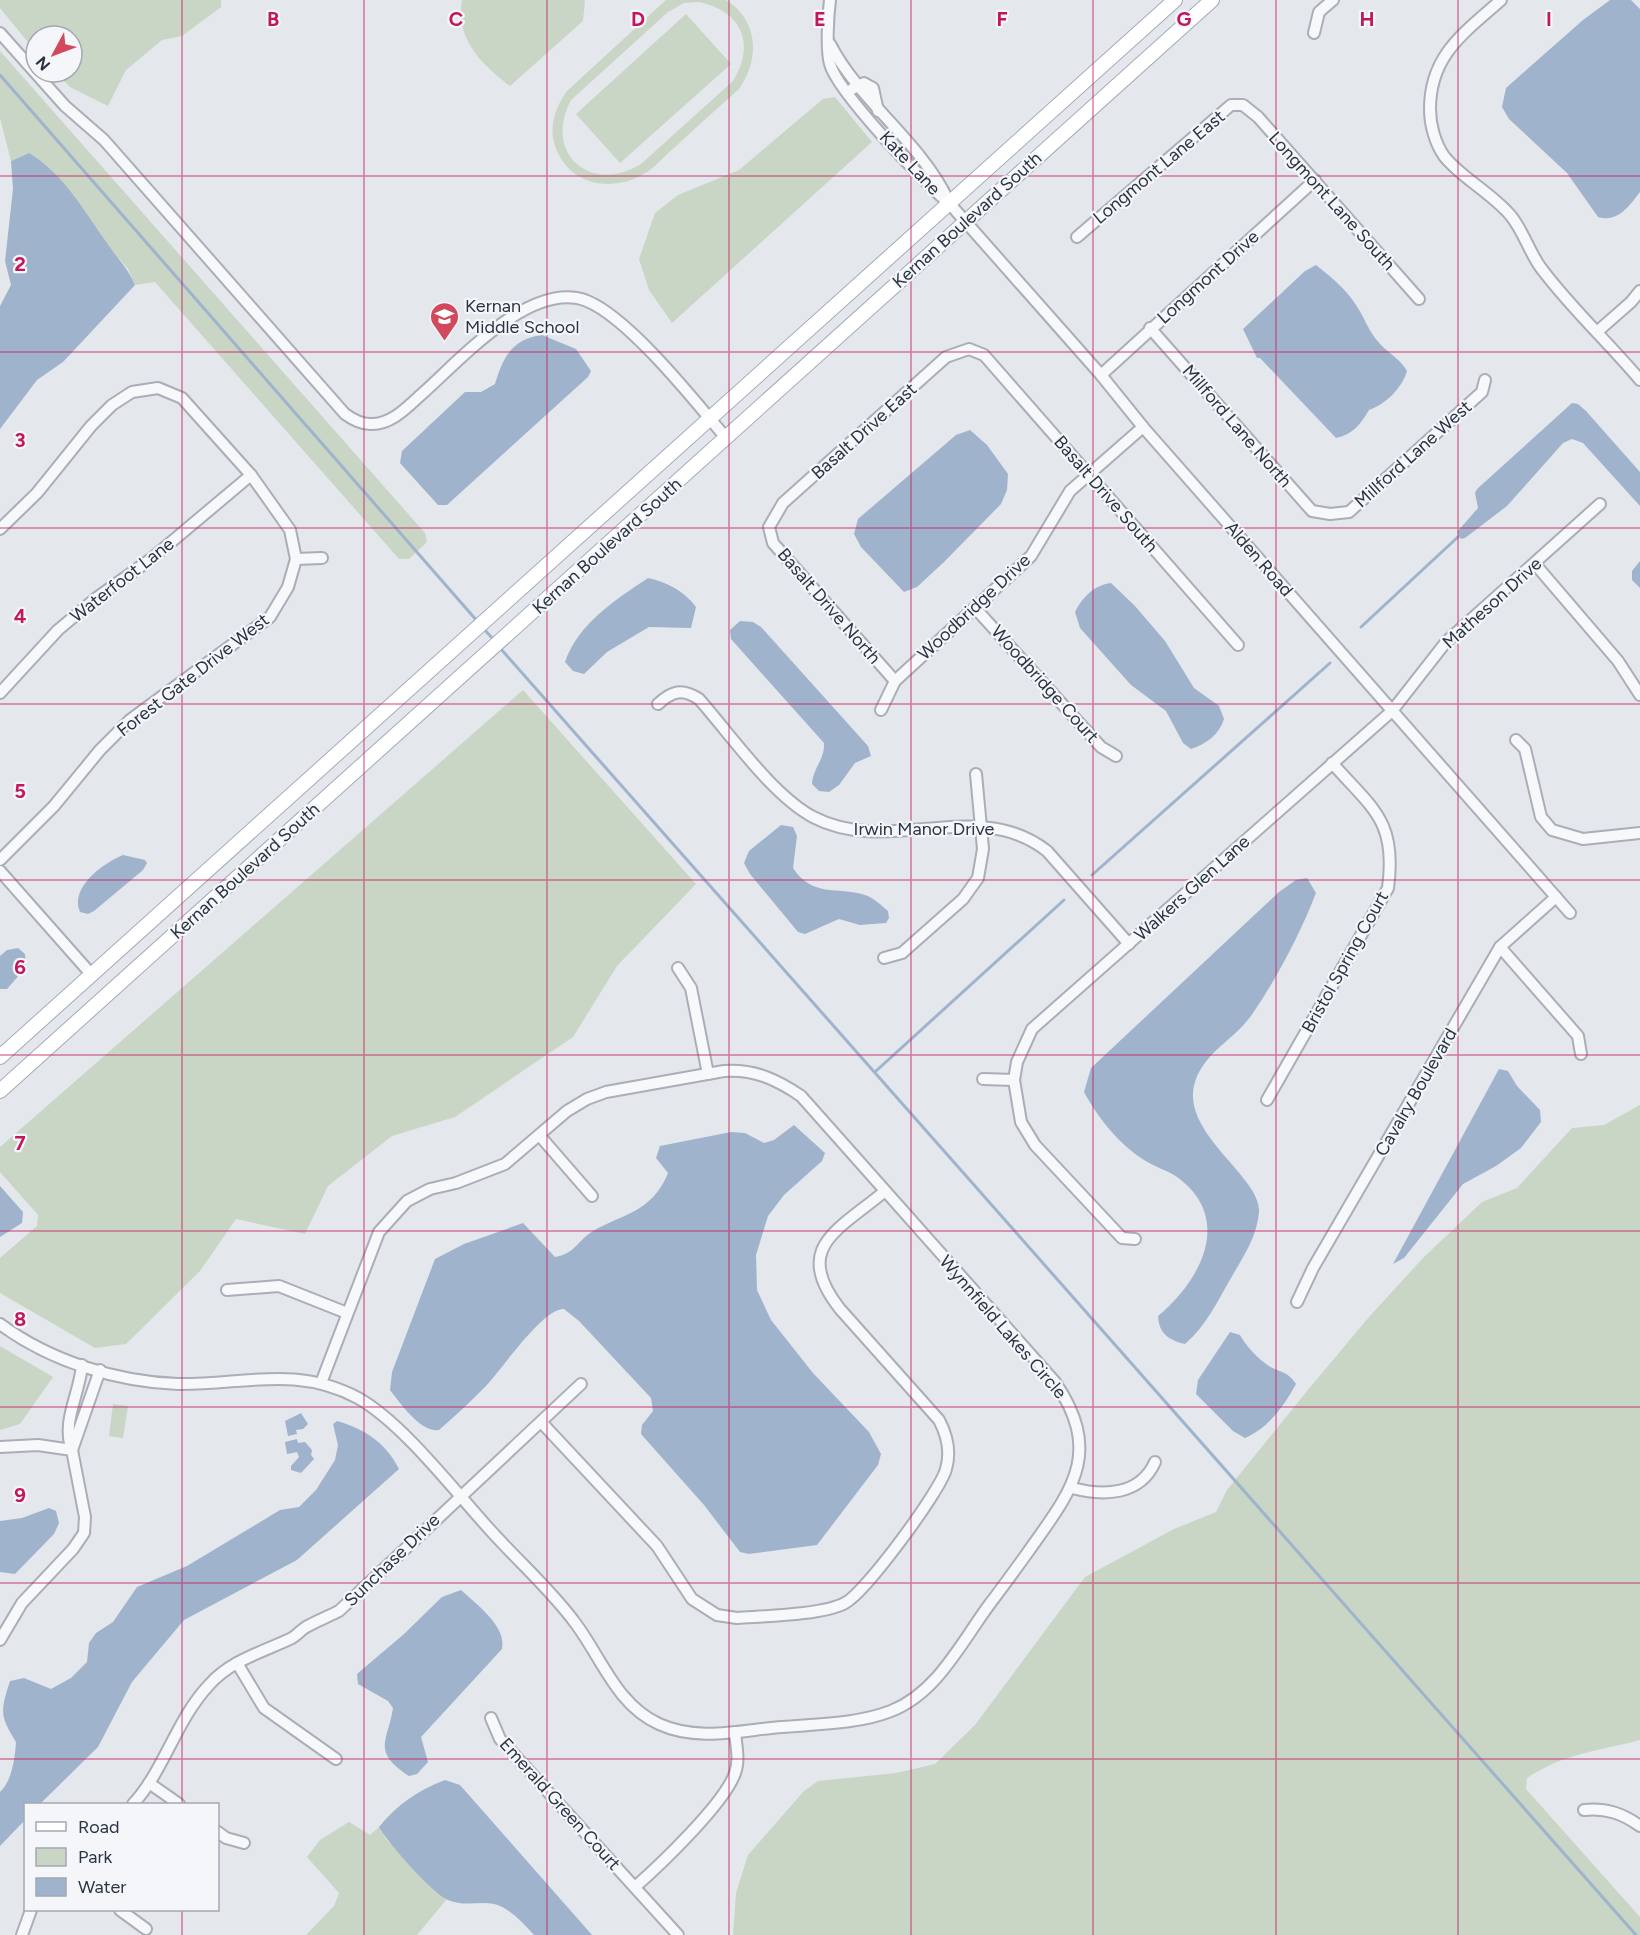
<svg xmlns="http://www.w3.org/2000/svg" width="1640" height="1935" font-family="Figtree,sans-serif">
  <rect width="100%" height="100%" fill="#e4e7ec"/>
  <g fill="#c9d6c5" fill-rule="evenodd">
    <path d="M0 0H221V7L182 36 162 40 126 70 108 106 70 87 55 72H72V36H36V52L0 8Z"/>
    <path d="M462 0H584L585 1 583 21 510 86C482 65 455 39 462 0Z"/>
    <path d="M666 0H726C759 21 760 59 739 89 717 109 695 128 674 148 664 156 654 169 642 175 613 191 575 186 559 155 547 132 553 111 567 91ZM699 2C742 11 756 44 733 81L641 164C590 195 543 153 571 100L668 12 684 3Z"/>
    <path d="M686 14 731 64 620 163 576 114Z"/>
    <path d="M0 51 425 533 427 542 409 559H399L155 282 135 285 128 269 29 153 11 161 0 118Z"/>
    <path d="M835 97 872 142 672 323 649 290 639 259 655 213 678 195 739 170 823 99Z"/>
    <path d="M523 690 696 884 617 966 573 1037 455 1117 392 1136 328 1186 305 1234 236 1219 200 1271 126 1344 95 1348 0 1293V1258L37 1226 38 1215 0 1172V1147Z"/>
    <path d="M1640 1105V1740C1599 1751 1564 1753 1527 1778L1526 1789 1640 1917V1935H733L736 1893 748 1855 804 1791 818 1781 896 1773 935 1764 975 1725 1085 1577 1174 1529 1216 1512 1227 1490 1307 1391 1369 1317 1423 1258 1482 1202 1517 1188 1572 1128 1604 1125Z"/>
    <path d="M0 1346 53 1377 20 1424 0 1430Z"/>
    <path d="M113 1404 128 1406 123 1438 109 1436Z"/>
    <path d="M349 1822 370 1835 379 1827 386 1839 446 1900 417 1935H306L334 1906 339 1893 307 1857 320 1840Z"/>
  </g>
  <g fill="#9fb4cc">
    <path d="M1610 0H1631L1640 9V192C1629 206 1618 223 1598 217L1567 173 1509 119 1502 107 1506 88 1583 20Z"/>
    <path d="M29 153C65 175 83 210 107 243 117 258 128 268 135 285L63 362 37 380 0 429V306L11 285 5 261 13 189 11 161Z"/>
    <path d="M1316 265C1330 276 1346 289 1356 305 1365 318 1369 333 1381 345 1391 355 1400 359 1407 371 1402 388 1386 404 1369 410 1361 424 1352 435 1336 438L1260 358H1257L1243 329 1305 271Z"/>
    <path d="M542 335 576 349 591 371 588 377 447 505H438L400 463 402 451 465 392H481L495 384C503 357 512 339 542 335Z"/>
    <path d="M1572 403 1578 404 1586 411 1640 472V506L1583 443 1572 439 1563 443 1507 506 1465 538 1461 539 1457 532 1478 508 1475 493 1477 489Z"/>
    <path d="M970 430 987 445 1008 474 1007 490 1001 504 944 562 917 587 904 592 861 547 854 534 858 519 956 435Z"/>
    <path d="M1640 561V588L1632 580V571Z"/>
    <path d="M648 578C667 582 684 591 696 607L691 628 649 627 607 652 584 674 573 671 565 662C578 624 615 600 648 578Z"/>
    <path d="M1111 583 1135 606 1165 641 1194 688 1219 706 1224 719C1219 735 1206 744 1191 749L1183 743 1166 711 1131 685 1080 628 1075 612C1082 598 1094 585 1111 583Z"/>
    <path d="M740 621 753 622 761 627 868 746 871 756 855 763 839 785 829 792 819 791 812 784C813 768 825 759 824 743L731 639 730 630Z"/>
    <path d="M781 825 793 827 797 836 793 868C813 898 836 886 865 895 874 898 881 905 888 911L889 918 886 923 860 925 839 919 805 934 798 932 750 874 744 863 749 851Z"/>
    <path d="M123 855 145 860 147 863 143 870 94 911 88 914 80 912C69 888 103 863 123 855Z"/>
    <path d="M1307 878 1316 893C1301 932 1277 978 1253 1013 1236 1039 1205 1051 1195 1082 1179 1133 1262 1177 1259 1212 1257 1237 1243 1257 1231 1278 1217 1302 1206 1326 1185 1344 1169 1340 1159 1334 1158 1316 1199 1282 1233 1222 1181 1180 1169 1170 1153 1167 1141 1158 1117 1142 1097 1116 1084 1092L1091 1068 1279 892 1296 880Z"/>
    <path d="M18 948 25 954 26 967 7 989H0V956L7 950Z"/>
    <path d="M1499 1069 1508 1071 1517 1086 1540 1110 1541 1122 1521 1148 1496 1166 1463 1184 1404 1258 1393 1264Z"/>
    <path d="M794 1125 825 1153 822 1161 784 1195 768 1216 756 1255 757 1290 771 1320 813 1373 869 1432 881 1454 878 1465 817 1545 749 1554 740 1552 704 1505 641 1434 642 1425 653 1411 651 1398 579 1321 564 1309C542 1308 500 1373 483 1389 469 1403 454 1417 439 1430 421 1433 400 1403 390 1390L392 1372 435 1259 464 1244 523 1223 555 1257C576 1253 577 1241 593 1231 625 1213 652 1212 668 1173L656 1158 660 1146 731 1132 745 1133 764 1143 774 1140Z"/>
    <path d="M0 1186 23 1212 22 1223 0 1237Z"/>
    <path d="M1230 1332 1240 1335C1246 1346 1258 1359 1269 1366 1282 1374 1286 1370 1296 1384 1284 1406 1268 1428 1245 1438L1233 1431 1196 1394 1198 1380Z"/>
    <path d="M301 1413 308 1424 303 1429 296 1430 297 1434 288 1436 285 1421Z"/>
    <path d="M337 1421C365 1429 386 1443 399 1469L297 1560 184 1620 132 1682 98 1747 40 1804H26L25 1820 0 1846V1792C12 1781 15 1758 16 1742 0 1716 0 1712 10 1681L24 1678 51 1689 71 1678 87 1662 89 1643 96 1633 113 1622 137 1587 187 1566 280 1510 299 1507 316 1490 335 1460 338 1445 333 1424Z"/>
    <path d="M297 1439 298 1443 305 1442 312 1450 311 1455 314 1459 301 1473 291 1470V1466L299 1457 297 1452 287 1454 285 1442Z"/>
    <path d="M49 1508 56 1511 59 1523 54 1534 15 1574 0 1572V1521L22 1518Z"/>
    <path d="M461 1590C476 1604 507 1626 502 1649L421 1737 428 1762 417 1774 409 1776C371 1751 388 1741 393 1708L388 1701 358 1684 357 1674 404 1634 442 1597Z"/>
    <path d="M445 1780 460 1785 592 1935H534C524 1924 510 1908 494 1904 479 1901 464 1907 448 1900 433 1894 387 1842 379 1827 397 1805 418 1790 445 1780Z"/>
  </g>
  <g fill="none" stroke-linecap="round" stroke-linejoin="round">
    <g stroke="#9fb4cc" stroke-width="3">
      <path d="M0 75 478 622"/>
      <path d="M482 627 494 640"/>
      <path d="M1361 627 1459 536"/>
      <path d="M500 648 1636 1935"/>
      <path d="M1092 875 1330 663"/>
      <path d="M876 1071 1064 900"/>
    </g>
    <defs>
      <g id="minor">
        <path d="M830 0C828 16 826 49 830 64 837 91 925 184 949 203L1101 375 1143 427 1570 913"/>
        <path d="M1501 0C1464 33 1430 55 1430 109 1430 125 1435 143 1444 156 1460 177 1492 193 1511 216 1524 232 1529 252 1541 268 1570 307 1608 342 1640 380"/>
        <path d="M0 33 65 106 104 140 345 414C352 419 360 424 370 424 392 425 408 406 423 393 460 360 532 279 587 301 629 318 695 401 726 438"/>
        <path d="M1314 33 1319 12 1333 0"/>
        <path d="M830 44C860 102 920 141 948 200"/>
        <path d="M852 89 864 83 873 88 878 111"/>
        <path d="M1077 237 1231 105H1243L1258 117 1419 299"/>
        <path d="M1150 328 1312 511 1330 514 1349 512 1482 392 1485 380"/>
        <path d="M1598 331 1631 302 1640 291"/>
        <path d="M1101 375 1315 180"/>
        <path d="M0 529 37 493 91 426 112 405 132 392 158 388 182 398 251 475 290 530 296 559 288 587 270 617 130 720 100 750 54 806 0 860"/>
        <path d="M296 559 322 558"/>
        <path d="M1535 564 1618 661 1640 695"/>
        <path d="M976 609 1101 747 1116 756"/>
        <path d="M895 681 773 543 769 527 783 503 946 357 969 349 984 355 1238 645"/>
        <path d="M0 693 58 630 95 599 151 559 251 475"/>
        <path d="M658 704C672 691 682 688 699 699 730 734 772 795 813 817 890 857 977 796 1047 851L1129 944"/>
        <path d="M881 710 895 681 1031 556 1070 491 1143 427"/>
        <path d="M1516 740 1525 749 1541 817 1552 830 1583 839 1640 833"/>
        <path d="M0 871 91 974"/>
        <path d="M1500 947 1578 1036 1581 1054"/>
        <path d="M884 958 902 953 963 899 978 878 983 849 976 774"/>
        <path d="M678 968 691 988 708 1074"/>
        <path d="M983 1079 1014 1080"/>
        <path d="M1267 1100 1388 888C1397 821 1373 809 1332 763"/>
        <path d="M540 1136 592 1196"/>
        <path d="M1135 1239 1122 1238 1035 1145 1021 1122 1014 1080 1017 1062 1032 1029 1392 711 1446 642 1600 504"/>
        <path d="M227 1290 279 1286 347 1313"/>
        <path d="M1297 1302 1313 1268 1500 947 1556 897"/>
        <path d="M0 1324C50 1361 117 1382 178 1384 242 1385 296 1365 358 1398 403 1423 456 1493 492 1532 520 1563 552 1591 576 1624 602 1659 617 1705 659 1724 698 1742 742 1730 782 1727 817 1724 858 1724 891 1711 937 1693 961 1643 989 1605 1002 1588 1015 1570 1028 1552 1071 1491 1104 1454 1055 1382L801 1096C776 1079 754 1069 724 1071L606 1092 587 1099 567 1111 505 1164 456 1183 430 1189 407 1201 379 1232 321 1383"/>
        <path d="M82 1365C80 1393 61 1422 72 1450L100 1370"/>
        <path d="M542 1423 657 1546 692 1599 717 1615 737 1618C764 1616 823 1615 845 1603 865 1593 941 1490 946 1469 951 1452 947 1435 939 1420L840 1309C791 1247 839 1230 885 1191"/>
        <path d="M0 1447 38 1445 72 1450 85 1517 84 1533 73 1549 22 1603 0 1640"/>
        <path d="M1072 1488C1103 1496 1140 1496 1155 1462"/>
        <path d="M237 1663 264 1708 336 1759"/>
        <path d="M491 1718 500 1739 678 1935"/>
        <path d="M149 1783 179 1804"/>
        <path d="M133 1804C164 1771 176 1720 209 1685 231 1660 263 1652 292 1638 297 1635 301 1630 306 1627 317 1621 329 1616 339 1611L581 1384"/>
        <path d="M1584 1810C1606 1808 1622 1813 1640 1826"/>
        <path d="M218 1832 226 1838 244 1843"/>
        <path d="M635 1887C660 1865 725 1803 735 1773 740 1760 736 1745 735 1732"/>
        <path d="M120 1910 146 1929"/>
        <path d="M22 1935 31 1910"/>
      </g>
      <g id="major">
        <path d="M0 1057 1175 0"/>
        <path d="M0 1091 1212 0"/>
      </g>
    </defs>
    <use href="#minor" stroke="#a9aeb7" stroke-width="14"/>
    <use href="#major" stroke="#a3abb8" stroke-width="16"/>
    <use href="#minor" stroke="#f7f8fa" stroke-width="10"/>
    <use href="#major" stroke="#fff" stroke-width="14"/>
  </g>
  <path fill="none" stroke="#c2185b" stroke-width="1.5" stroke-opacity="0.55" d="M182 0V1804M364 0V1935M547 0V1935M729 0V1935M911 0V1935M1093 0V1935M1276 0V1935M1458 0V1935M0 176H1640M0 352H1640M0 528H1640M0 704H1640M0 880H1640M0 1055H1640M0 1231H1640M0 1407H1640M0 1583H1640M0 1759H1640M182 1910V1935"/>
  <defs>
    <symbol id="school-pin" viewBox="-11 -11 22 30"><path d="M0 17L-7.5 6A9.5 9.5 0 1 1 7.5 6Z" fill="#d1495b" stroke="#f4f6f9"/><path d="M0-5L7-2L0 1L-7-2ZM-4 1L0 2.5L4 1V4Q0 6-4 4Z" fill="#fff"/></symbol>
  </defs>
  <g fill-rule="evenodd">
    <use href="#school-pin" x="428" y="300" width="33" height="45"/>
  </g>
  <g text-anchor="middle" dominant-baseline="central" stroke-width="4.5" stroke-linejoin="round" paint-order="stroke">
    <g font-size="18" fill="#2b3445" stroke="#f4f6f9">
      <text transform="translate(910 163) rotate(47)">Kate Lane</text>
      <text transform="translate(1159 167) rotate(-40)">Longmont Lane East</text>
      <text transform="translate(1332 201) rotate(48)">Longmont Lane South</text>
      <text transform="translate(967 220) rotate(-42)">Kernan Boulevard South</text>
      <text transform="translate(1208 277) rotate(-42)">Longmont Drive</text>
      <text transform="translate(1237 426) rotate(49)">Millford Lane North</text>
      <text transform="translate(864 431) rotate(-42)">Basalt Drive East</text>
      <text transform="translate(1413 454) rotate(-42)">Millford Lane West</text>
      <text transform="translate(1106 494) rotate(49)">Basalt Drive South</text>
      <text transform="translate(607 546) rotate(-42)">Kernan Boulevard South</text>
      <text transform="translate(1259 559) rotate(49)">Alden Road</text>
      <text transform="translate(122 580) rotate(-38)">Waterfoot Lane</text>
      <text transform="translate(1492 603) rotate(-42)">Matheson Drive</text>
      <text transform="translate(829 606) rotate(49)">Basalt Drive North</text>
      <text transform="translate(974 607) rotate(-43)">Woodbridge Drive</text>
      <text transform="translate(193 675) rotate(-38)">Forest Gate Drive West</text>
      <text transform="translate(1045 684) rotate(48)">Woodbridge Court</text>
      <text x="924" y="829">Irwin Manor Drive</text>
      <text transform="translate(245 871) rotate(-42)">Kernan Boulevard South</text>
      <text transform="translate(1192 888) rotate(-42)">Walkers Glen Lane</text>
      <text transform="translate(1345 962) rotate(-61)">Bristol Spring Court</text>
      <text transform="translate(1416 1092) rotate(-60)">Cavalry Boulevard</text>
      <text transform="translate(1003 1327) rotate(49)">Wynnfield Lakes Circle</text>
      <text transform="translate(392 1560) rotate(-44)">Sunchase Drive</text>
      <text transform="translate(560 1804) rotate(48)">Emerald Green Court</text>
    </g>
    <g font-size="18" fill="#2b3445" stroke="#f4f6f9" text-anchor="start">
      <text x="465" y="306">Kernan<tspan x="465" dy="21">Middle School</tspan></text>
    </g>
  </g>
  <g font-size="20" text-anchor="middle" font-weight="bold" fill="#c2185b" stroke="#f4f6f9" stroke-width="4.5" stroke-linejoin="round" paint-order="stroke">
    <text x="273" y="26">B</text>
    <text x="456" y="26">C</text>
    <text x="638" y="26">D</text>
    <text x="820" y="26">E</text>
    <text x="1002" y="26">F</text>
    <text x="1184" y="26">G</text>
    <text x="1367" y="26">H</text>
    <text x="1549" y="26">I</text>
    <text x="20" y="271">2</text>
    <text x="20" y="447">3</text>
    <text x="20" y="623">4</text>
    <text x="20" y="798">5</text>
    <text x="20" y="974">6</text>
    <text x="20" y="1150">7</text>
    <text x="20" y="1326">8</text>
    <text x="20" y="1502">9</text>
  </g>
  <rect x="24" y="1803" width="195" height="108" fill="#f4f6f9" stroke="#a4a8b1" stroke-width="1.5"/>
  <rect x="36" y="1822" width="30" height="9" fill="#ffffff" stroke="#a4a8b1" stroke-width="1.5"/>
  <text x="78" y="1833" font-size="18" fill="#2b3445">Road</text>
  <rect x="36" y="1848" width="30" height="18" fill="#c9d6c5" stroke="#a4a8b1" stroke-width="1.5"/>
  <text x="78" y="1863" font-size="18" fill="#2b3445">Park</text>
  <rect x="36" y="1878" width="30" height="18" fill="#9fb4cc" stroke="#a4a8b1" stroke-width="1.5"/>
  <text x="78" y="1893" font-size="18" fill="#2b3445">Water</text>
  <g transform="translate(54 54) rotate(229)"><circle r="28" fill="#f4f6f9" stroke="#a4a8b1" stroke-width="1.5"/>
  <path d="M0-4.5L10 22L0 15L-10 22Z" fill="#d1495b"/>
  <text y="-9" font-size="16" font-weight="bold" text-anchor="middle" fill="#2b3445">N</text>
  </g>
</svg>
